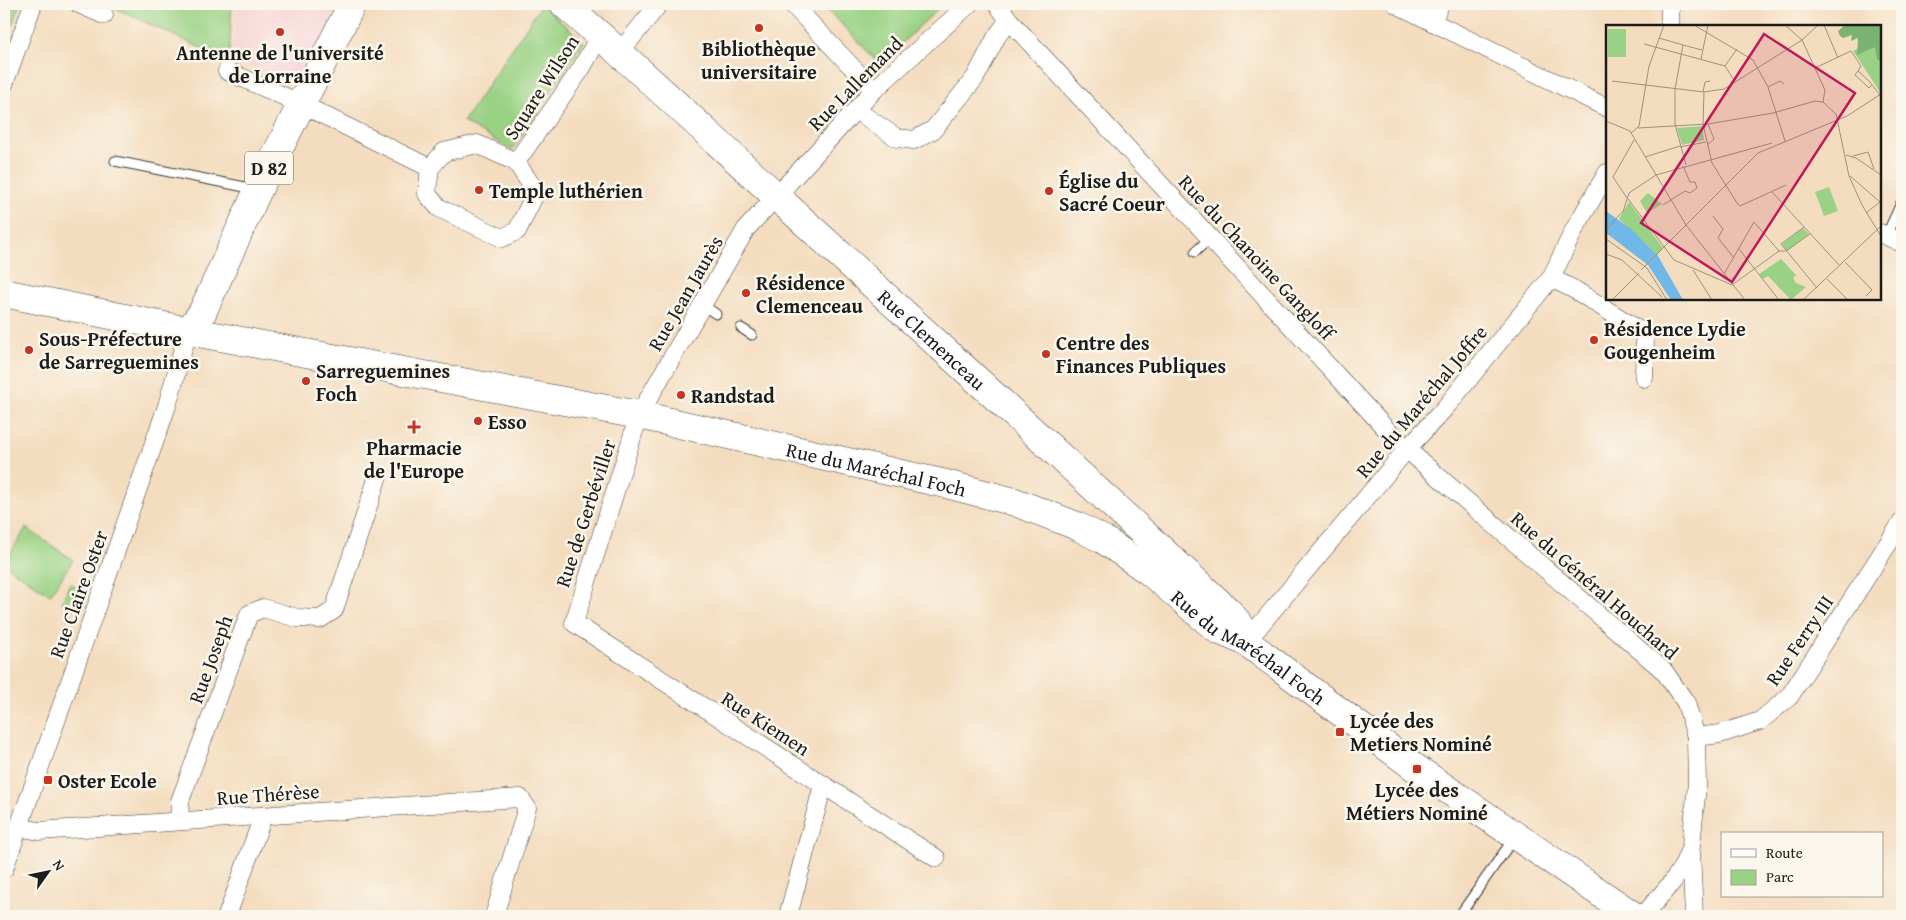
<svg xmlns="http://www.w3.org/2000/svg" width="1906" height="920" font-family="'Gentium Book Plus',serif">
  <rect width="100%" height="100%" fill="#fbf7ec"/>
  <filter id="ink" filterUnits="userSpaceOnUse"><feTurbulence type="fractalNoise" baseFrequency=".02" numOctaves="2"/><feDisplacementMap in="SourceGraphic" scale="10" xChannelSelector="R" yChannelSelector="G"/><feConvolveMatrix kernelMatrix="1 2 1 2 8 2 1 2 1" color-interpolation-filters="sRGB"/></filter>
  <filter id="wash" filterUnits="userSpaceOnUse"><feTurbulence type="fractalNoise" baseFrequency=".0096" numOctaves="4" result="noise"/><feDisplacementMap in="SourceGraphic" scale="20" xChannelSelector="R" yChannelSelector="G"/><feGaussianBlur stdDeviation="1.12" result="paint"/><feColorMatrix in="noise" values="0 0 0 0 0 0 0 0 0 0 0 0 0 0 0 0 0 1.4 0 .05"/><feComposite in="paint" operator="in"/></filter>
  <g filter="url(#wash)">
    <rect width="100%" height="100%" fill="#f4ddbf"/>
    <path fill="#f7cfd4" d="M236 4H339L301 87 233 60Z"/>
    <g fill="#9ad285" stroke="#5b7750">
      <path d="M4 4H20L4 47Z"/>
      <path d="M106 4H232L229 61Z"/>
      <path d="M542 4 584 42 512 150 463 122Z"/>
      <path d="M822 4H943L880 64Z"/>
      <path d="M26 528 73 560 50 595 4 564Z"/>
      <path d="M70 583 82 590 74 610 62 602Z"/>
    </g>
  </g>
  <g filter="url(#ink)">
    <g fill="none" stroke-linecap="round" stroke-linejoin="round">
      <defs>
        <g id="lane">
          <path d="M115 161 255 189"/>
          <path d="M1886 236 1902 201"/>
          <path d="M1195 252 1210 238"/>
          <path d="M703 305 716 314"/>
          <path d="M741 328 752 335"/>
          <path d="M1459 916 1514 838"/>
        </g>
        <g id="street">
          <path d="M79 4 104 15"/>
          <path d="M792 4 874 90"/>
          <path d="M997 4 1009 20 1387 430 1419 460 1664 671 1686 703 1696 737 1697 785 1691 846 1683 866 1673 881 1643 916"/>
          <path d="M1396 4 1607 108"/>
          <path d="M1432 22 1440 4"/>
          <path d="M1670 26V4"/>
          <path d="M620 52 659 4"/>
          <path d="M227 71 301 104 430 168"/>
          <path d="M4 84 33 4"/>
          <path d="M856 110 897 138 914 140 933 130 975 78 997 36 1009 20"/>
          <path d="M477 144 516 162 536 192 517 231 502 238 439 208 427 194 430 168 444 152Z"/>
          <path d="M516 162 581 69 600 35"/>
          <path d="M1880 233 1902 243"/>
          <path d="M1551 278 1575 290 1645 334 1644 378"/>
          <path d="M1246 642 1407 449 1445 408 1551 278 1574 230 1607 173"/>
          <path d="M1696 737 1720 734 1760 721 1789 697 1902 522"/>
          <path d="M179 821 180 801 249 614 263 608 297 618 320 619 334 610 377 479"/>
          <path d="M18 827 39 831 520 798 527 808 494 916"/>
          <path d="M1691 852 1694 916"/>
          <path d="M936 858 574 623 639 415 746 229 874 90 969 4"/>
          <path d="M4 869 167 406 188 331"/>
          <path d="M227 916 263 816"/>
          <path d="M788 916 823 785"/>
        </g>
        <g id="primary">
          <path id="s1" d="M564 4C641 70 714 140 789 208 936 342 1083 477 1229 612L1240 625 1246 642"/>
          <path id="s2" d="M4 293 188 331 639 415 946 484 1015 502 1077 526 1104 540 1150 572 1218 630 1246 642 1417 769 1634 916"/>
          <path d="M188 331 202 313 258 190 352 4"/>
        </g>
      </defs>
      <use href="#lane" stroke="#3c3934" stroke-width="11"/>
      <use href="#street" stroke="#3c3934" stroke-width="19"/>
      <use href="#primary" stroke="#3c3934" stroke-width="29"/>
      <use href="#lane" stroke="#fff" stroke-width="9"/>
      <use href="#street" stroke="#fff" stroke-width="18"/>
      <use href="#primary" stroke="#fff" stroke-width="28"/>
    </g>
  </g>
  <g fill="#c8321e" stroke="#fbf7ec" stroke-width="2">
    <circle cx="759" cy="28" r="5"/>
    <circle cx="280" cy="32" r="5"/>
    <circle cx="479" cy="190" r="5"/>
    <circle cx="1049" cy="191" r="5"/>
    <circle cx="746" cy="293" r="5"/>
    <circle cx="1594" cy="340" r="5"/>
    <circle cx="29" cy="350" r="5"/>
    <circle cx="1046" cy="354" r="5"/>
    <circle cx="306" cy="381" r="5"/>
    <circle cx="681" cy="395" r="5"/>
    <circle cx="478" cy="421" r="5"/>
    <path d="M411.5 419.5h5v5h5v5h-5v5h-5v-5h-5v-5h5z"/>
    <rect x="1335" y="727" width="10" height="10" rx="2.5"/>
    <rect x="1412" y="764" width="10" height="10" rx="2.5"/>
    <rect x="43" y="775" width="10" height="10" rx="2.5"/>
  </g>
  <g text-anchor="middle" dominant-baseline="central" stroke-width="5" stroke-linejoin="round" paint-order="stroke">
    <rect fill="#fbf7ec" stroke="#5f5e5a" stroke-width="1" x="245" y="151.5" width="48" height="33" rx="4"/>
    <g font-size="19" font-weight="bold" fill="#1c1c1c">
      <text x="269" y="168">D 82</text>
    </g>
    <g font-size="20" font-weight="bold" fill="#1c1c1c" stroke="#fbf7ec" text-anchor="start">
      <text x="759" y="48" text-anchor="middle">Bibliothèque<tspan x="759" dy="23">universitaire</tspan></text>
      <text x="280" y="52" text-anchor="middle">Antenne de l'université<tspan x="280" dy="23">de Lorraine</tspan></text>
      <text x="1059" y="180">Église du<tspan x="1059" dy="23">Sacré Coeur</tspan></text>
      <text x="489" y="190">Temple luthérien</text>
      <text x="756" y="282">Résidence<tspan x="756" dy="23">Clemenceau</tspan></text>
      <text x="1604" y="328">Résidence Lydie<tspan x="1604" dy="23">Gougenheim</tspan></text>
      <text x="39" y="338">Sous-Préfecture<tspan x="39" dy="23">de Sarreguemines</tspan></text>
      <text x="1056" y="342">Centre des<tspan x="1056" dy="23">Finances Publiques</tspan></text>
      <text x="316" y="370">Sarreguemines<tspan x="316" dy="23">Foch</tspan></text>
      <text x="691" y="395">Randstad</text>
      <text x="488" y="421">Esso</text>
      <text x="414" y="447" text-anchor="middle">Pharmacie<tspan x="414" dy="23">de l'Europe</tspan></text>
      <text x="1350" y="720">Lycée des<tspan x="1350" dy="23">Metiers Nominé</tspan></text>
      <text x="58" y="780">Oster Ecole</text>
      <text x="1417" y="789" text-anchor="middle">Lycée des<tspan x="1417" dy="23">Métiers Nominé</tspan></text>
    </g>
    <g font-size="20" fill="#1c1c1c" stroke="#fbf7ec">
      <text transform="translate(855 83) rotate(-45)">Rue Lallemand</text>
      <text transform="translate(541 87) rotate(-57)">Square Wilson</text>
      <text transform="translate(1257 257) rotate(47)">Rue du Chanoine Gangloff</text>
      <text transform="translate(685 293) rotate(-60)">Rue Jean Jaurès</text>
      <text stroke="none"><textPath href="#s1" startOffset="498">Rue Clemenceau</textPath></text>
      <text transform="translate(1421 401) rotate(-50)">Rue du Maréchal Joffre</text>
      <text stroke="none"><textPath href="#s2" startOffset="890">Rue du Maréchal Foch</textPath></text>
      <text transform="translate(585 513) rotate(-72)">Rue de Gerbéviller</text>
      <text transform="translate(1595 585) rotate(41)">Rue du Général Houchard</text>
      <text transform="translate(78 594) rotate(-70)">Rue Claire Oster</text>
      <text transform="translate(1799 640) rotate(-56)">Rue Ferry III</text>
      <text stroke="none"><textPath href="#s2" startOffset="1310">Rue du Maréchal Foch</textPath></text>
      <text transform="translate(210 659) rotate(-70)">Rue Joseph</text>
      <text transform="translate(766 723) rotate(33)">Rue Kiemen</text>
      <text transform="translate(268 794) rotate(-4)">Rue Thérèse</text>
    </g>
  </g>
  <g transform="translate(1606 25)">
    <rect width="275" height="275" fill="#f4ddbf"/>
    <path d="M2 4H20V32H2ZM266 17 275 28 274 67 247 26ZM96 101 98 115 76 120 71 103ZM223 162 232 186 218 191 209 167ZM42 168 56 179 41 188 34 176ZM23 177 57 223 51 230 13 194ZM197 203 203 209 181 226 176 219ZM175 234 190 250 187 253 190 258 200 262 185 275 162 251 157 254 153 249Z" fill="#9ad285"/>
    <path d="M239 0H275V37L271 34 269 22 251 30 252 13 245 16 246 10 237 13 234 11 232 6Z" fill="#7bb472"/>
    <path d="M0 186 25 204 52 231 77 275H65L42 240 0 208Z" fill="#6fb8e7"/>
    <path fill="none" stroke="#9e907e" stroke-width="1" d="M88 0 147 35 162 62 179 116M179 0 196 15 219 65 217 77M218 0 232 33M53 13 77 20 69 64V99L80 140M38 19 119 41 129 57M77 20 96 25M95 34 102 0M119 41 131 24M209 43 245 26 255 41 252 46M6 56 98 67 118 64 196 15 212 0M266 60 263 63 249 50 252 46 264 57 274 70 275 73M162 62 174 56 178 59M97 67 99 57 104 56M98 67 97 99 106 138 131 178 134 181 180 160M0 96 24 106 80 200M32 103 102 99 167 88 209 76 217 77 230 89 243 151 256 180 275 211M25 108 33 101 43 41 58 0M101 120 108 114 102 99M74 122 100 117M240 130 250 133 275 150M247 131 262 127 268 144M39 132 74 121M77 141 84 157M244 151 274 177M7 152 28 115M7 152 21 173M166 167 234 241M22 174 68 235 126 260M57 180 79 166 84 168 91 163 89 157H84M17 187 23 168 50 150 166 118M260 188 275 176M107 191 117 204 112 213 128 233M80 200 139 275M198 202 175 219 211 263M0 205 18 185M0 214 41 243 61 275M133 224 173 275M180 226 204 209M0 229 16 235 56 272M239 237 266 265 260 271M35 245 152 128 241 91 275 69M87 245 106 275M118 249 148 197 173 226M221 254 242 275M126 260 173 226H180M6 275 33 248M197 275 275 201"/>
    <path fill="#c2185b" fill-opacity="0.15" stroke="#c2185b" stroke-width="2.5" d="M158 9 249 68 126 257 35 198Z"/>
    <rect width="275" height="275" fill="none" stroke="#1c1c1c" stroke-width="2.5"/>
  </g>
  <rect width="1906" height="920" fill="none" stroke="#fbf7ec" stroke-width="20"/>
  <rect x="1721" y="832" width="162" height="65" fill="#fbf7ec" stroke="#a29f99"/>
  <rect x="1731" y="849" width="25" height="8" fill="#ffffff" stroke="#a29f99"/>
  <text x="1766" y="858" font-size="15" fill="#1c1c1c">Route</text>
  <rect x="1731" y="870" width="25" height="15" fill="#9ad285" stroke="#a29f99"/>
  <text x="1766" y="882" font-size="15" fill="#1c1c1c">Parc</text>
  <g transform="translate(48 872) rotate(57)" stroke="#fbf7ec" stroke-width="4" paint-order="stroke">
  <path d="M0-4L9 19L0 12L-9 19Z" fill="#1c1c1c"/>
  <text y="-8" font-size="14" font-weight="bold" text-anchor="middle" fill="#1c1c1c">N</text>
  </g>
</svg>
